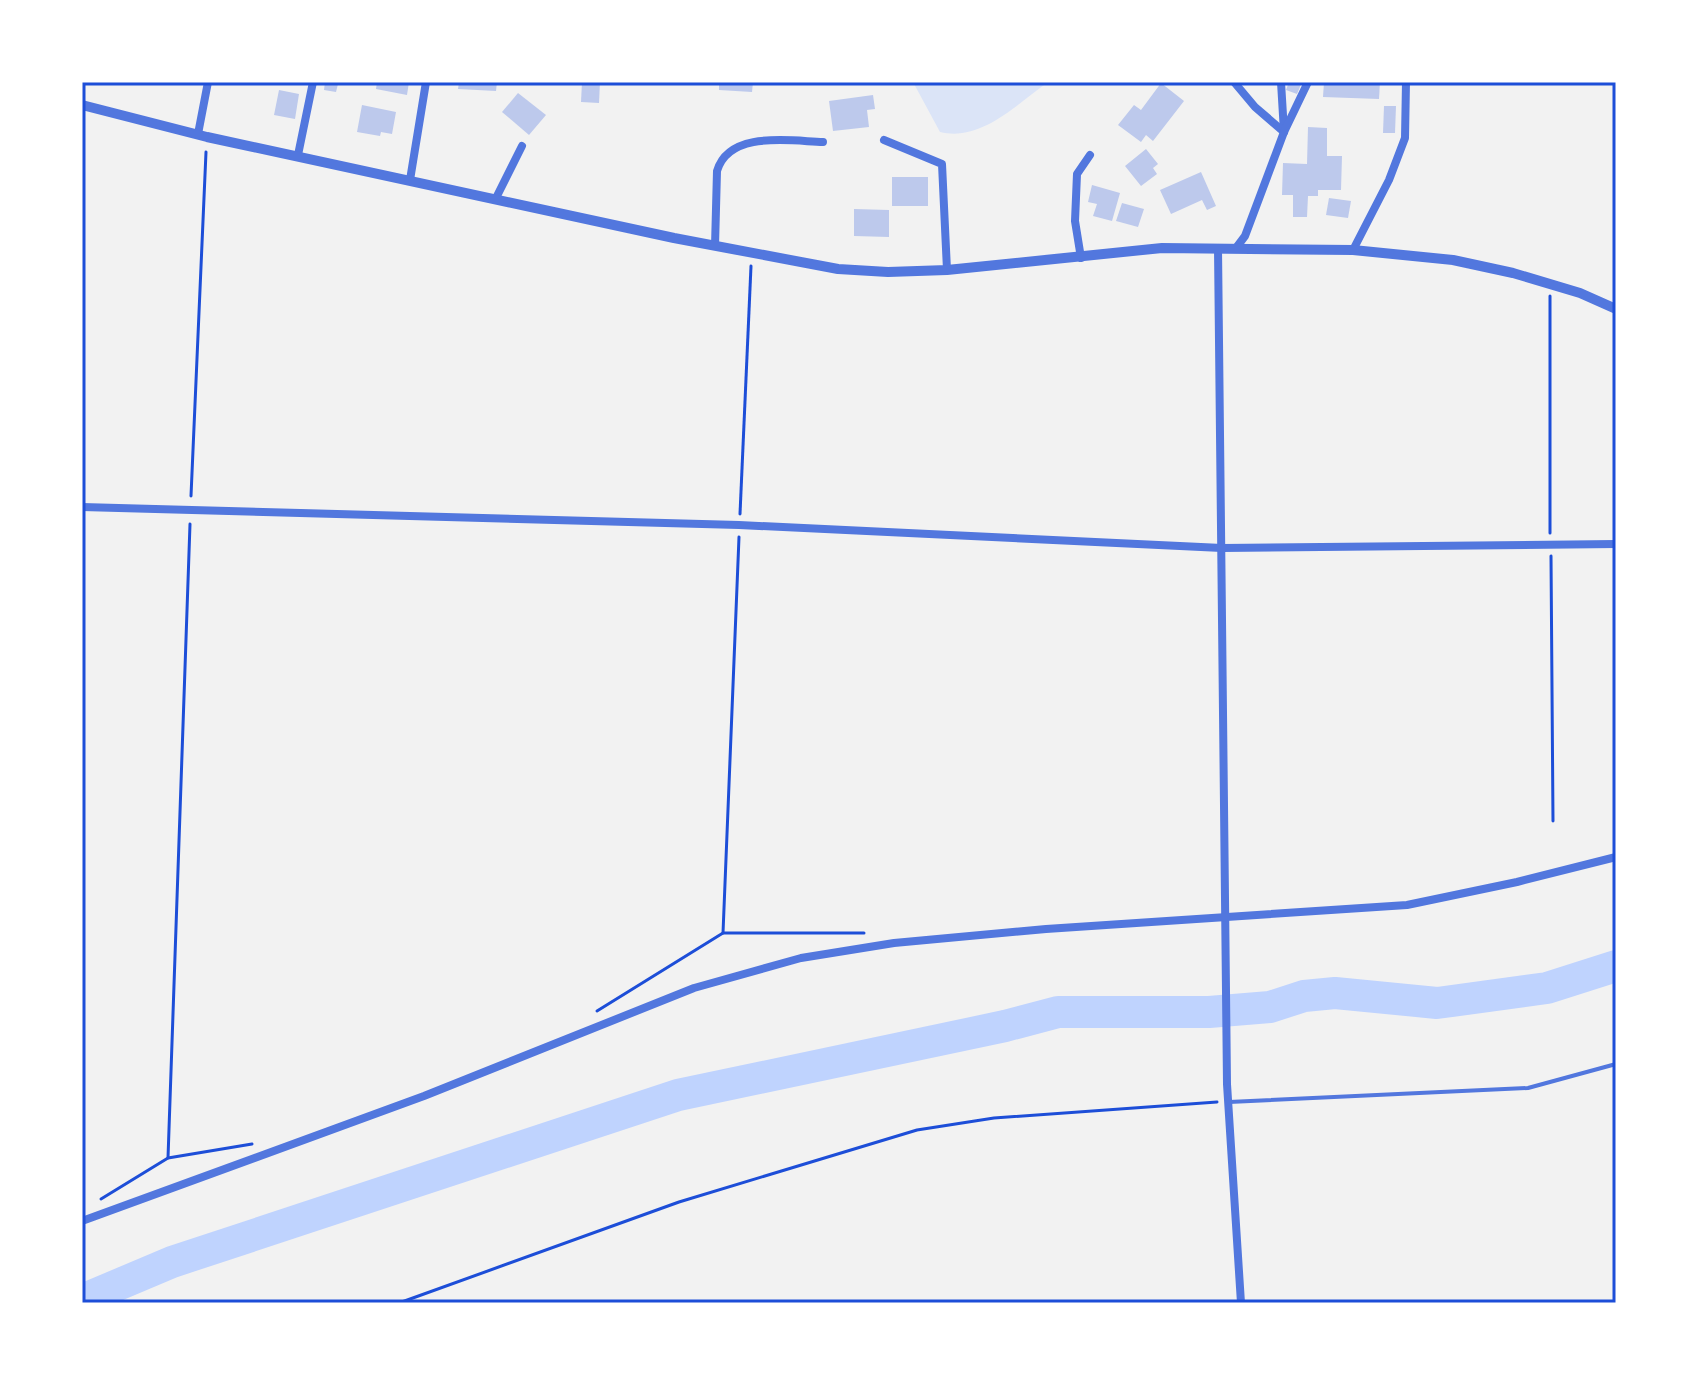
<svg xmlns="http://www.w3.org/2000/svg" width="1698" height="1385" font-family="'Public Sans',sans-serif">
  <rect width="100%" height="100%" fill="#f2f2f2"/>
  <path fill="#dbe4f7" d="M913 82H1048C1017 104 981 142 940 132Z"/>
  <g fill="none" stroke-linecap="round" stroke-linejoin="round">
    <path stroke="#bfd3fe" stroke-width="32" d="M82 1300 172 1262 678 1095 1005 1026 1058 1012H1209L1270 1007 1304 996 1335 993 1437 1003 1547 988 1616 966"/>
  </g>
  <g fill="#bdc9ec">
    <path d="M325 82 338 84 336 92 324 90Z"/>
    <path d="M377 82H409L407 95 376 89Z"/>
    <path d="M459 82H497L496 91 458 89Z"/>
    <path d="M582 82H600L599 103 581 102Z"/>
    <path d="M719 82H753L752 92 719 90Z"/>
    <path d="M1289 82H1302L1297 94 1286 90Z"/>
    <path d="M1324 82H1380L1379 99 1323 97Z"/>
    <path d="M1161 83 1184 101 1153 141 1146 135 1141 142 1118 125 1134 105 1141 110Z"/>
    <path d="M279 90 299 94 295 119 274 115Z"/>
    <path d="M518 93 546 115 529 135 502 112Z"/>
    <path d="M873 95 875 109 867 110 869 127 833 131 829 101Z"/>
    <path d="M362 105 396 112 392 134 381 132 380 136 357 132Z"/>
    <path d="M1384 106H1396L1395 133H1383Z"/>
    <path d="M1308 127 1327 128V156H1342L1341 190H1318V196H1308L1307 217H1293V195H1282L1283 163 1307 164Z"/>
    <path d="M1146 149 1158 164 1153 168 1157 174 1141 186 1125 166Z"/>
    <path d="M1201 172 1216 206 1207 210 1202 200 1171 214 1160 190Z"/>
    <rect x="892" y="177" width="36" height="29"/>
    <path d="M1092 185 1120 193 1112 221 1093 216 1097 204 1088 202Z"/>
    <path d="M1329 198 1351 201 1348 218 1326 215Z"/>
    <path d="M1122 203 1144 209 1138 227 1116 221Z"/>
    <path d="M854 209 889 210V237L854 236Z"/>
  </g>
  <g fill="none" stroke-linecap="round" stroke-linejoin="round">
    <g stroke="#1d4ed8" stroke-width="3">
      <path d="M191 496 206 152"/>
      <path d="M740 514 751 266"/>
      <path d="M1550 533V296"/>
      <path d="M739 537 723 933H864"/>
      <path d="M1551 556 1553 821"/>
      <path d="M597 1011 723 933"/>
      <path d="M168 1158 190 524"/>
      <path d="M101 1199 168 1158 252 1144"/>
      <path d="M399 1303 679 1202 917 1130 994 1118 1217 1102"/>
    </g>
    <path stroke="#5277de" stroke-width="4" d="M1229 1102 1528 1088 1616 1064"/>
    <g stroke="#5277de" stroke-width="8">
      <path d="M1234 82 1255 107 1284 132"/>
      <path d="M1281 82 1284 132"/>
      <path d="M198 134 208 82"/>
      <path d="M884 140 942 164 947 270"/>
      <path d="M298 155 313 82"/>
      <path d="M410 180 426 82"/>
      <path d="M496 198 522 146"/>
      <path d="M715 246 717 171C729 130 790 141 823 142"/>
      <path d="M1218 248 1227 1084 1241 1303"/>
      <path d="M1236 248 1245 236 1284 132 1308 82"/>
      <path d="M1353 250 1389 180 1405 138 1406 82"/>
      <path d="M1081 258 1075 221 1077 174 1090 155"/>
      <path d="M82 507 739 525 1222 548 1616 544"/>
      <path d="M82 1221 424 1096 694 988 801 958 894 943 1046 929 1407 905 1517 882 1616 857"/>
    </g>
    <path stroke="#5277de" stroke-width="10" d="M82 105 207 137 674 238 838 269 888 272 947 270 1162 248 1353 250 1453 260 1513 273 1580 293 1616 309"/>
  </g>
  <rect width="1698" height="1385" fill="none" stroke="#ffffff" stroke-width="168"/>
  <rect x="84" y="84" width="1530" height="1217" fill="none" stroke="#1d4ed8" stroke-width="3"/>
</svg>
